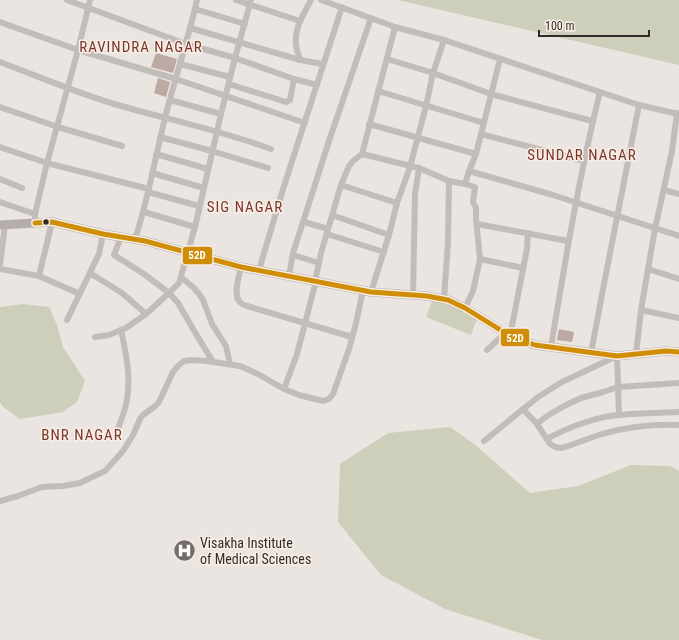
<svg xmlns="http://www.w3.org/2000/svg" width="679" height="640" font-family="'Roboto Condensed',sans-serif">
  <rect width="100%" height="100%" fill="#eae5e0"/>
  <g fill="#cdcfbb">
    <path d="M398 0H679V65Z"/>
    <path d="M433 299 478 316 471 335 426 317Z"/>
    <path d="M23 304 49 307 57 325 63 347 85 381 77 402 63 412 20 419 2 406 0 402V307Z"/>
    <path d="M450 427 473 443 530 493 578 486 631 465 670 466 679 471V640H542L445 609 381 575 338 522 340 464 388 433Z"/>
  </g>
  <g fill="#bda9a3">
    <path d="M156 53 177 59 173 73 151 67Z"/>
    <path d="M158 78 170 82 166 97 154 93Z"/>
    <path d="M559 329 574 332 572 342 557 340Z"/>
  </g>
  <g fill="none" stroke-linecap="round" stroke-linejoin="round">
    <g stroke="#c3bdb9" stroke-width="6">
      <path d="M67 0 186 44 235 58 294 79 317 85"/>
      <path d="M236 0 300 21"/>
      <path d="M321 0 395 27 444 40 639 105 679 114"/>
      <path d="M195 9 245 24"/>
      <path d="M0 22 78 50 176 79 305 123"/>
      <path d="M190 28 300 60 323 64"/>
      <path d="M387 59 433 73 491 94 592 121"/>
      <path d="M300 60C299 55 296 50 296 44 294 28 304 14 311 0"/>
      <path d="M0 62C40 77 79 94 121 106 171 120 222 131 271 149"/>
      <path d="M180 64 230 77"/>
      <path d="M229 84 286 102 290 100 294 79"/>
      <path d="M378 91 484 123"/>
      <path d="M170 100 221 114"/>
      <path d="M0 107 58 127 122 146"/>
      <path d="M369 124 476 154"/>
      <path d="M481 134 584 161"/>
      <path d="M160 137 212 151 268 168"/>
      <path d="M0 147 47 163 149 189"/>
      <path d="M156 154 208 169"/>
      <path d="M362 154 419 168 449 181 465 184 469 171 476 154 500 59"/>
      <path d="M469 171 553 195 679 236"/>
      <path d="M152 173 204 188"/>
      <path d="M0 179 22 188"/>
      <path d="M341 185 397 203"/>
      <path d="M664 190 679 194"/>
      <path d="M148 192 199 206"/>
      <path d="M0 202 35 214"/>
      <path d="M144 212 195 227"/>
      <path d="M332 215 389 235"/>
      <path d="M304 222 328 229"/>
      <path d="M35 223V214L47 163 78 50 90 0"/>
      <path d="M477 224 568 241"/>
      <path d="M327 234 384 252"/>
      <path d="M121 237 114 255 144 274 169 293 178 303 196 334 213 362"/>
      <path d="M135 239C148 200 155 158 165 118 175 78 188 40 197 0"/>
      <path d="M293 255 319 263"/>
      <path d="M480 259 523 268"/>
      <path d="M0 265 5 225"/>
      <path d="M241 267C239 276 232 297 241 303 243 305 245 305 247 306L352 337"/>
      <path d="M0 269 39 276 80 294"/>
      <path d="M648 269 679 279"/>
      <path d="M259 270 284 186 342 7"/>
      <path d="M90 273 122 293 146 314"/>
      <path d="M39 276 52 222"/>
      <path d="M289 276 293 253 330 138 371 18"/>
      <path d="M181 277 194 288 199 294 203 300 212 324 226 346 230 364"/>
      <path d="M315 281 321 253 341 185 349 166 353 161 362 154 395 27"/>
      <path d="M371 292 389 235 397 203 410 167 426 106 433 73 444 40"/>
      <path d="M413 295 415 194 419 168"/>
      <path d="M444 299 448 242 449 181"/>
      <path d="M465 308 473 291 480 259 476 219V208L473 202 475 187 465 184"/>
      <path d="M641 310 679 318"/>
      <path d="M67 320 99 254 103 234"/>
      <path d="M95 337 109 335 126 328 146 314 169 293 179 283 195 227 221 114 235 58 251 0"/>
      <path d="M551 347C565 262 579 176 600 92"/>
      <path d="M487 350 502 336H510L527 249 528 233"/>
      <path d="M591 353 604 284 639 105"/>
      <path d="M636 354 641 310 648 269 655 229 672 151 677 113"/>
      <path d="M284 389 297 354 316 281"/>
      <path d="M523 409 537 424 550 444 555 447 562 448C575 444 589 438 602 434 627 427 653 424 679 425"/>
      <path d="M537 424 547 416 564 406 581 398 603 392 618 387 679 383"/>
      <path d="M118 429C121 419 126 409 127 399 131 375 126 353 121 330"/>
      <path d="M547 439C566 428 598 416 620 415 640 413 659 413 679 412"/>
      <path d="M484 441 538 397 562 382 617 356 619 415"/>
      <path d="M0 501 18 496 42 487 63 486 80 483 105 471 123 451 133 435 140 419 143 415 154 407 159 402 173 372 179 365 184 361 192 360 207 361 240 366 258 374 284 389 299 395 323 401 329 399 333 394 349 349 356 323 363 290"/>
    </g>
    <path stroke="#b4adaa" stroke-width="9" d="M0 225 35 223 52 222 103 234 145 241 241 267 371 292 427 296 448 300 465 308 510 336 535 345 617 356 666 351 679 352"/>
    <defs>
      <path id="bus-1" d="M35 223 52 222 103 234 145 241 241 267 371 292 427 296 448 300 465 308 510 336 535 345 617 356 666 351 679 352"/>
    </defs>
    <use href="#bus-1" stroke="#f8efe7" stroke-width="8"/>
    <use href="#bus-1" stroke="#d08d08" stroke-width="5"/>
  </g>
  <defs>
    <symbol id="hospital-disc" viewBox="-11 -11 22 22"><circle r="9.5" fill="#746c68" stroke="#f8efe7"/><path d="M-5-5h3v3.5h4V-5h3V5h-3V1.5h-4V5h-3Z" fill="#fff"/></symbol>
  </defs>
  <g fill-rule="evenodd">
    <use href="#hospital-disc" x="172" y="538" width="25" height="25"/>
  </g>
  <circle fill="#342b28" stroke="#f8efe7" stroke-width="1.5" cx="46" cy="222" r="3.5"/>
  <g text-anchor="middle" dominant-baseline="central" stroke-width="3" stroke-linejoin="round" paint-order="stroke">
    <g font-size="14" fill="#342b28" stroke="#f8efe7" text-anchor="start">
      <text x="200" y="543">Visakha Institute<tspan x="200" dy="16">of Medical Sciences</tspan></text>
    </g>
    <g font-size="15" letter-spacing="1" fill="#7c3528" stroke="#f8efe7">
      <text x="141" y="47">RAVINDRA NAGAR</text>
      <text x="582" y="155">SUNDAR NAGAR</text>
      <text x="245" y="207">SIG NAGAR</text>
      <text x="82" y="435">BNR NAGAR</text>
    </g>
  </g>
  <g stroke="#f8efe7" stroke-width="1.5">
    <rect x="182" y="246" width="31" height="19" rx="4" fill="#d08d08"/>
    <rect x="500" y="328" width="30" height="19" rx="4" fill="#d08d08"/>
  </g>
  <g font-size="11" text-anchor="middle" font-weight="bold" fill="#fff">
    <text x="197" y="259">52D</text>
    <text x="515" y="342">52D</text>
  </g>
  <path d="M539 30v6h110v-6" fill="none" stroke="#342b28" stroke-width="2"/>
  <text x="545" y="30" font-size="12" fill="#342b28" stroke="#f8efe7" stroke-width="3" paint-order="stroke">100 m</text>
</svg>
